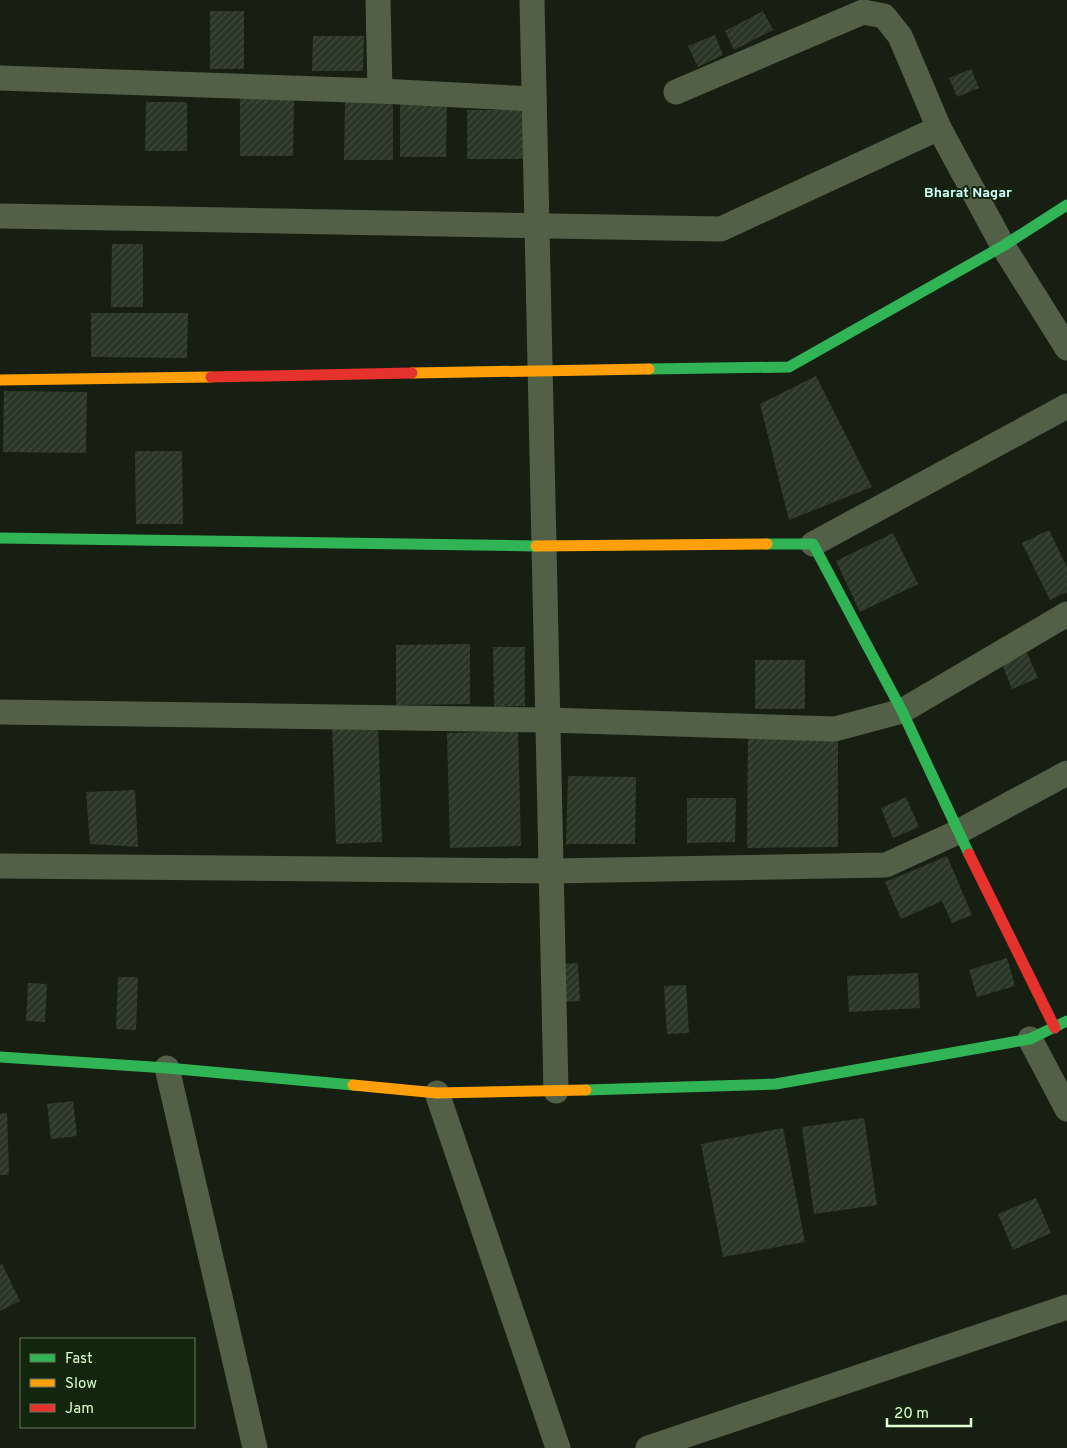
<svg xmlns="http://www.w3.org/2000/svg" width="1067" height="1448" font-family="Overpass,sans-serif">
  <defs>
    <pattern id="building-hatch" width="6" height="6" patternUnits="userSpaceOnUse" patternTransform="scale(1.25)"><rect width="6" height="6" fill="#2a3726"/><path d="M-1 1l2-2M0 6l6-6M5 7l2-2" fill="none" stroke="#3e4b3a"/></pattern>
  </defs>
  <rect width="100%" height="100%" fill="#161f12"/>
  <g fill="url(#building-hatch)">
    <rect x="210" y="11" width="34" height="58"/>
    <path d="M763 11 773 30 734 50 725 31Z"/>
    <path d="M715 35 723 55 698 67 688 46Z"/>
    <path d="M313 36H364L363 71H312Z"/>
    <path d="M971 69 979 88 957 97 949 78Z"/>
    <path d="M240 96H294L293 156H240Z"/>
    <path d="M146 102H187V151H145Z"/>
    <path d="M345 102H393V160H344Z"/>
    <path d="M400 102H447L446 157H400Z"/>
    <path d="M467 110H524L523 159H467Z"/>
    <path d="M112 244H143V307H111Z"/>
    <path d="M91 313H188L187 358 91 357Z"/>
    <path d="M816 376 872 487 789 520 760 404Z"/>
    <path d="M4 391 87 392 86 453 3 452Z"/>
    <path d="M135 451H182L183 524H136Z"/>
    <path d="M1049 530 1067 567V592L1050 600 1022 543Z"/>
    <path d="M893 533 918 584 860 612 836 561Z"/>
    <path d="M470 644V704L396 705V645Z"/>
    <path d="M493 647H525V706L494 707Z"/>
    <path d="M1027 653 1038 678 1012 689 1002 664Z"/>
    <rect x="755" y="660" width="50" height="49"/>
    <path d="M378 723 382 842 336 844 332 724Z"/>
    <path d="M518 731 521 846 450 848 447 733Z"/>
    <path d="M838 737V847L747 848 748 738Z"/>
    <path d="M568 776 636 777 635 844H566Z"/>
    <path d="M135 790 138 847 90 844 86 792Z"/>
    <path d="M906 797 919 827 893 838 881 808Z"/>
    <path d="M687 798H736L735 842 687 843Z"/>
    <path d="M947 856 972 915 952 923 942 901 901 919 885 882Z"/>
    <path d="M1007 958 1015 986 977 997 969 970Z"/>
    <path d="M578 963 580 1001 563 1002 561 964Z"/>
    <path d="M918 973 920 1008 849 1012 847 976Z"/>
    <path d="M118 977H138L136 1030 116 1029Z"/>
    <path d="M28 983 47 984 45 1022 26 1021Z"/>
    <path d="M686 985 689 1033 667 1034 664 986Z"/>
    <path d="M73 1101 77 1136 51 1139 47 1104Z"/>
    <path d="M7 1113 9 1175H0V1114Z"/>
    <path d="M864 1118 877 1205 814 1214 802 1127Z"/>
    <path d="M783 1128 805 1242 723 1257 701 1144Z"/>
    <path d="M1036 1198 1051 1233 1013 1250 998 1214Z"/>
    <path d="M2 1264 20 1301 0 1311V1265Z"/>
  </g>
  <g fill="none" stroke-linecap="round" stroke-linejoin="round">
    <g stroke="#516046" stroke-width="25">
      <path d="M378 0 380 91"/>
      <path d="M532 0 556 1091"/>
      <path d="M0 78 380 91 534 99"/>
      <path d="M676 92 863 12 884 16 900 36 939 128 1003 246 1067 348"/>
      <path d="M0 216 721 229 939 128"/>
      <path d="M813 544 1067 406"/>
      <path d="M0 712 548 720 835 729 902 711 1067 614"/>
      <path d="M0 866 551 871 886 865 958 832 1067 773"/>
      <path d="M1030 1039 1067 1109"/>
      <path d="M167 1068 255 1448"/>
      <path d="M437 1093 558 1448"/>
      <path d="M648 1448 1067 1307"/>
    </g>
    <g stroke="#30b455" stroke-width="11">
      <path d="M649 369 789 367 1003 246 1067 205"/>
      <path d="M0 538 536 546"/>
      <path d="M767 544H813L902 711 969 854"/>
      <path d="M0 1057 167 1068 353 1085"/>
      <path d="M586 1090 776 1084 1030 1039 1067 1021"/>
    </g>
    <g stroke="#ff9f0a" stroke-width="11">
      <path d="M412 373 649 369"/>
      <path d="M0 380 211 377"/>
      <path d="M536 546 767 544"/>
      <path d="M353 1085 437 1093 586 1090"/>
    </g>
    <g stroke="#e5322d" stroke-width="11">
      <path d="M211 377 412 373"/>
      <path d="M969 854 1055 1028"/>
    </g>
  </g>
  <g text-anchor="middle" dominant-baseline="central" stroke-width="4" stroke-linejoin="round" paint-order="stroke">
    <g font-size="14" font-weight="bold" fill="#d2fffc" stroke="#13250c">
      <text x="968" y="193">Bharat Nagar</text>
    </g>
  </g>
  <rect x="20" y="1338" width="175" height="90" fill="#13250c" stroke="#657c5a"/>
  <rect x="30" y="1354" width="25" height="8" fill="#30b455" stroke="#657c5a"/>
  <text x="65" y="1363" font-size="15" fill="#dfffd0">Fast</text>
  <rect x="30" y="1379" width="25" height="8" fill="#ff9f0a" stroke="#657c5a"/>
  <text x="65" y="1388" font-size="15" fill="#dfffd0">Slow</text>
  <rect x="30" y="1404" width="25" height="8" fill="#e5322d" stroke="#657c5a"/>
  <text x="65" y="1413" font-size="15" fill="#dfffd0">Jam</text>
  <path d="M887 1418v8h84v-8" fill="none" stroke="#dfffd0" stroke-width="2.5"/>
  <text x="894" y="1418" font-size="15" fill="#dfffd0" stroke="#13250c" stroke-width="4" paint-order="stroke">20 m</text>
</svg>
